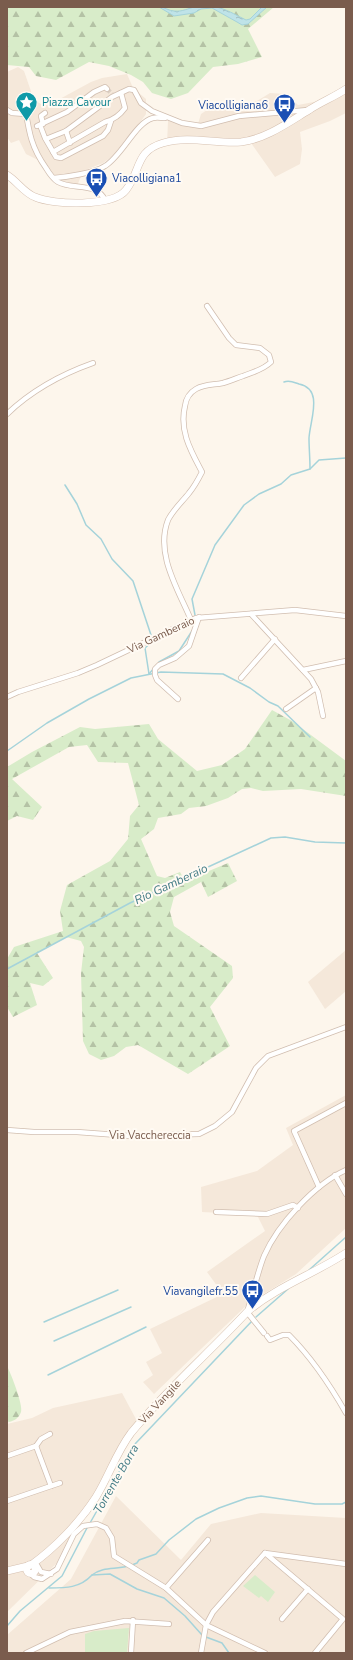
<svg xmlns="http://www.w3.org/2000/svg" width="353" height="1660" font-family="'Nunito Sans',sans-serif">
  <defs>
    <pattern id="forest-firs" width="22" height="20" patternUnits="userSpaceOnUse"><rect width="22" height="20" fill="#d8ecc9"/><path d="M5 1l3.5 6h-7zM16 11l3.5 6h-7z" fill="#b4c2a5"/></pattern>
    <pattern id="water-ripples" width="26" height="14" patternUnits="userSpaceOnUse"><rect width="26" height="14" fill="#bfe3e8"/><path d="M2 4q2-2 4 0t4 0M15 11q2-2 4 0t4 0" fill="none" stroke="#a0bbbe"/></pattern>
  </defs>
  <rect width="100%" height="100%" fill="#fdf6ec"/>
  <g fill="#f5e8da">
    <path d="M18 67 24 71 34 100 41 104 56 101 91 82 102 78 127 74 133 88 146 99V114L120 151 103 163 83 171 77 186 59 183 38 160 26 154 19 140 11 143 7 137V72Z"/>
    <path d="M346 92V113L330 121 300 132 302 149 300 164 275 177 251 143 191 142 167 144 168 121 170 116 184 122 198 124 201 114 213 106 257 101 270 93 286 94 298 105 319 101Z"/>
    <path d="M346 950V991L325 1009 308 982Z"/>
    <path d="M346 1095V1228L296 1274 249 1303 154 1394 143 1382 153 1375 146 1362 162 1353 150 1329 223 1294 207 1272 265 1231 257 1215 202 1212 201 1187 257 1171 293 1145 286 1128Z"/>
    <path d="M122 1393 137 1421 62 1558 7 1612V1424L32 1418 53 1408Z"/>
    <path d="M116 1496 181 1560 211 1524 261 1513 346 1518V1653H7V1635L71 1579Z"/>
  </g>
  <g fill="url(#forest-firs)">
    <path d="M7 7H274L248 29 262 57 238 64 213 67 188 93 171 99 152 93 143 82 131 75 109 66 89 62 56 80 36 76 29 67 7 65Z"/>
    <path d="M272 710 292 721 346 761V796L301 789 263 791 251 788 242 789 228 798 206 806 189 808 181 814 158 818 154 829 141 839 157 876 165 878 180 872 185 881 228 863 237 881 208 897 201 882 174 897 170 912 174 926 232 966 233 978 210 1007 230 1046 188 1074 138 1045 126 1047 114 1056 101 1060 89 1054 83 1041 81 973 84 947 81 941 66 937 37 953 53 978 43 986 30 983 37 1005 13 1017 7 1007V959L14 947 63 931 60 911 67 885 110 861 128 839 130 816 139 805 128 763 98 762 87 745 69 747 12 779 42 807 33 820 17 816 7 821V767L32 752 80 727 95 729 149 724 158 739 197 771 222 765 245 749Z"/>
    <path d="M7 1366C11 1374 23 1404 21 1412 19 1418 14 1421 9 1422L7 1421Z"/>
  </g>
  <g fill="#d8ecc9">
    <path d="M255 1575 275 1592 268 1602 261 1596 259 1598 243 1586Z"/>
    <path d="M129 1628 127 1653H85V1634L94 1631Z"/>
  </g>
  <path fill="url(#water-ripples)" stroke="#a5d3da" d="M159 7C165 7 169 11 174 11 183 12 188 8 195 7 217 3 228 11 246 20L250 19 262 7H267L248 24 242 25 237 22 212 8 201 9 194 13 174 16Z"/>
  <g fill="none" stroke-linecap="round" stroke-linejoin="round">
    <g stroke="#a5d3da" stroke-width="1.5">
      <path d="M284 382C290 380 293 382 299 384 324 389 310 420 309 438 309 448 310 458 310 469"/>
      <path d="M65 485 77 504 86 525 101 539 112 559 133 581 153 641 145 648 149 674"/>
      <path d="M195 615 192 599 215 545 244 505 259 494 281 484 291 475 310 469 319 460 346 458"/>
      <path d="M159 662 179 651 192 631"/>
      <path d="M149 674 154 668"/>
      <path d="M7 751 47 723 89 699 131 678 161 672 223 674 250 688 269 702 278 706 310 737"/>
      <path d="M7 969 130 903 271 838 285 837 315 842 346 843"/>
      <path d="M309 1270 346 1237"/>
      <path d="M256 1317 288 1289"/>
      <path d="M44 1322 118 1290"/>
      <path d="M54 1341 131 1307"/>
      <path d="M48 1375 146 1327"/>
      <path d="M90 1523 135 1444 252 1321"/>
      <path d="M132 1565 137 1563 139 1560 156 1554 169 1540 196 1519 219 1508 247 1498 261 1496 315 1504H342L346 1502"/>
      <path d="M92 1575C104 1566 115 1570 128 1566"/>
      <path d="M49 1588C66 1588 80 1588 92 1575L110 1574 137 1589 164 1598 185 1616 202 1635"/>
      <path d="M7 1626 20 1611 62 1576 88 1526"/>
      <path d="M206 1637 222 1643 229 1653"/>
    </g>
    <path stroke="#dcd0c4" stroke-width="4.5" stroke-dasharray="4.5 2" stroke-linecap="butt" d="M107 89 112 94"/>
    <defs>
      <g id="street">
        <path d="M25 107C29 132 31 147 46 168 49 173 53 179 58 182 72 190 97 182 105 200"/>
        <path d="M7 110 12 113 26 114"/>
        <path d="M43 124 41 116 45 113"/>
        <path d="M40 125 45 138 56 157 61 158 103 136 108 130 111 121"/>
        <path d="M37 126 67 112 94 92 105 87 107 89"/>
        <path d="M66 131 70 143"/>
        <path d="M46 139 66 131 112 97 129 89 134 90 141 103 152 111 182 123 201 126 239 116 308 110"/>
        <path d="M53 152 105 122C113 120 120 115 125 108L121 93"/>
        <path d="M54 178C66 177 95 173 105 166 122 156 136 122 153 118 157 117 161 118 165 118"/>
        <path d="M7 414C30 392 62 374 93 363"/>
        <path d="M251 614 311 679 318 692 323 716"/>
        <path d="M191 620C178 589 155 554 168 520 173 510 182 502 189 493 194 487 198 480 202 472 191 451 179 431 185 406 186 398 189 393 196 389 205 384 214 385 223 383 230 381 237 378 243 376 253 372 263 370 271 362L269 355 260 348 236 345 229 338 207 306"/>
        <path d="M303 670 346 661"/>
        <path d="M241 678 275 639"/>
        <path d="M7 697 18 692 78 673 97 665 196 618 295 610 346 616"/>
        <path d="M178 699 157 680 155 675V669L159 665 175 658 189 646 199 617"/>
        <path d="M286 709 316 688"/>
        <path d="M7 1130 34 1132H77L131 1136 199 1134 215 1126 232 1112 256 1068 268 1056 346 1027"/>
        <path d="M335 1175 346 1194"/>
        <path d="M319 1187 294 1131 346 1103"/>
        <path d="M216 1212 267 1214 293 1205 298 1208"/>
        <path d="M264 1333 247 1312C253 1294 257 1274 264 1256 278 1224 315 1184 346 1170"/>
        <path d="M267 1336 270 1340 283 1335H289C312 1358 330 1385 346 1413"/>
        <path d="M36 1446 41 1439 50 1434"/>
        <path d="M7 1456 36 1446 51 1486 7 1501"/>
        <path d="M51 1486 60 1483"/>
        <path d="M265 1553 343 1619 315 1653"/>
        <path d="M37 1565 41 1572 51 1574"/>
        <path d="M30 1573 34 1577 42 1579 57 1569 74 1534 83 1526 97 1524 106 1528 112 1538 114 1556 166 1588 206 1625 201 1653"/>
        <path d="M166 1588 208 1540"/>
        <path d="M282 1619 308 1589"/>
        <path d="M26 1653 70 1632 125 1621 169 1624"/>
        <path d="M131 1653 133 1620"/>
        <path d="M265 1653 206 1625 213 1612 265 1553 346 1564"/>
      </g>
      <g id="secondary">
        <path d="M7 175C17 181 24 193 35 197 53 205 113 207 126 190 141 171 135 151 163 143 189 135 215 144 241 142 266 139 289 122 309 110 321 102 334 97 346 89"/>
        <circle cx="31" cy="1569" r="4.5"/>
        <path d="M31 1565C55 1548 80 1522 96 1497 109 1476 116 1453 131 1433 166 1390 209 1353 247 1312 276 1287 314 1274 346 1253"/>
        <path d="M7 1571 28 1566"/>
      </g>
    </defs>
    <use href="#street" stroke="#d1beb0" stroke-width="6"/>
    <use href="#secondary" stroke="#d6c0b0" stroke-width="8"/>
    <use href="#street" stroke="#fff" stroke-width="4.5"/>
    <use href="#secondary" stroke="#fff" stroke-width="7"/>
  </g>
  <defs>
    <symbol id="sight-pin" viewBox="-11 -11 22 30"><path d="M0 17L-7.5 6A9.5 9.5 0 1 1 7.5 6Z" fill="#0f9aa8" stroke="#fffaf3"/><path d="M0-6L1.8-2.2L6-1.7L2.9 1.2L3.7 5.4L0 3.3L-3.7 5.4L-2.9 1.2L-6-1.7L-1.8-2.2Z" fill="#fff"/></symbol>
    <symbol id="bus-pin" viewBox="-11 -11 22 30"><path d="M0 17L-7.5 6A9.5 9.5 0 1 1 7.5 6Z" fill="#1a4fb4" stroke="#fffaf3"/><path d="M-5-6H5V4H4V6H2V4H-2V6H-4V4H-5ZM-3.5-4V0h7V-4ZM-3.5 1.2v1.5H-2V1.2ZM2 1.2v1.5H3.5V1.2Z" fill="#fff"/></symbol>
  </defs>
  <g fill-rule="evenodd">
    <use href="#sight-pin" x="14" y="90" width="25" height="34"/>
    <use href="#bus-pin" x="272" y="92" width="25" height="34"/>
    <use href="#bus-pin" x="84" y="166" width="25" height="34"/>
    <use href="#bus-pin" x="240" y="1278" width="25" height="34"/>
  </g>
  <g text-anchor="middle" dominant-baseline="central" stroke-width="4" stroke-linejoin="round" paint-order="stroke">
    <g font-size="11" fill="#0d838f" stroke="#fffaf3" text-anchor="start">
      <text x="42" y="102">Piazza Cavour</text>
    </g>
    <g font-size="11" fill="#164399" stroke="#fffaf3" text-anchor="end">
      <text x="268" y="105">Viacolligiana6</text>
      <text x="112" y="178" text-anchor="start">Viacolligiana1</text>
      <text x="238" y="1291">Viavangilefr.55</text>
    </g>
    <g font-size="11" fill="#7a5c4d" stroke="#fffaf3">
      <text transform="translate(161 635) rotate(-25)">Via Gamberaio</text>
      <text x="150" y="1135">Via Vacchereccia</text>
      <text transform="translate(160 1402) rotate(-47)">Via Vangile</text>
    </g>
    <g font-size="12" font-style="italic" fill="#437c86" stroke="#fffaf3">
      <text transform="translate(171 884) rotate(-25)">Rio Gamberaio</text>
      <text transform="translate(116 1479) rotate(-60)">Torrente Borra</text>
    </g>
  </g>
  <rect width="353" height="1660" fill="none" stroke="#7a5c4d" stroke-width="16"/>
</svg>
